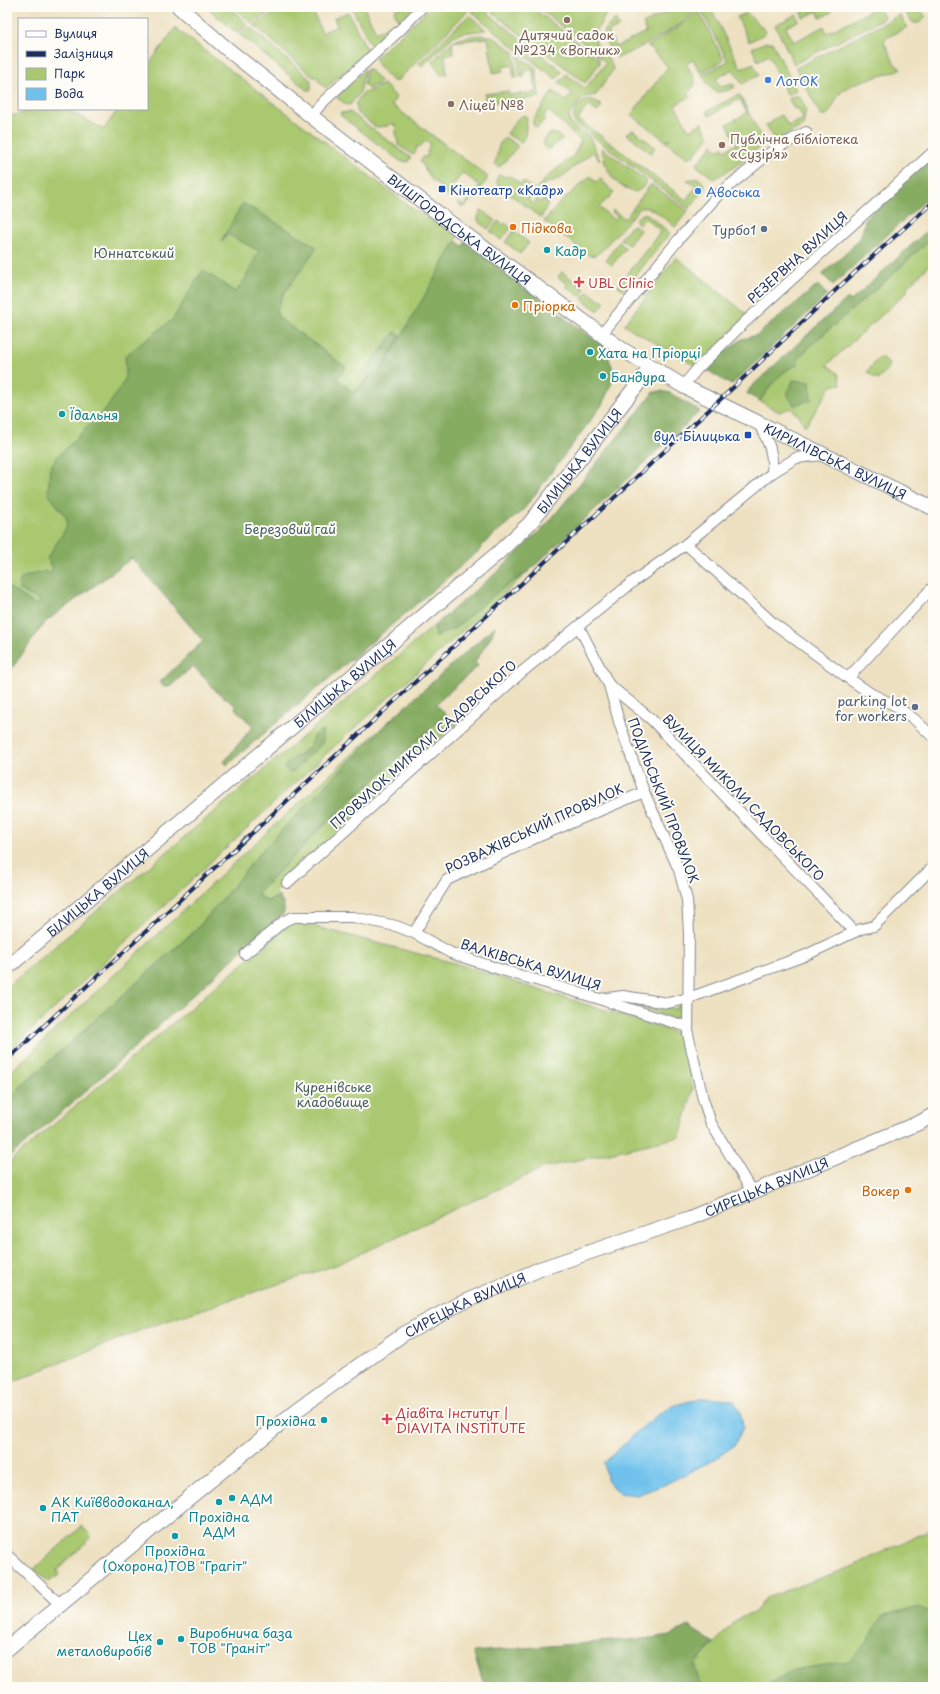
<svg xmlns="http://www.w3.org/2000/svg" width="940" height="1694" font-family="'Playpen Sans',sans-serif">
  <rect width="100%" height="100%" fill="#fdfcf7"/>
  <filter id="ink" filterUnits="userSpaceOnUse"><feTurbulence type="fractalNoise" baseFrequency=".025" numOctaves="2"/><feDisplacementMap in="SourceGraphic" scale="8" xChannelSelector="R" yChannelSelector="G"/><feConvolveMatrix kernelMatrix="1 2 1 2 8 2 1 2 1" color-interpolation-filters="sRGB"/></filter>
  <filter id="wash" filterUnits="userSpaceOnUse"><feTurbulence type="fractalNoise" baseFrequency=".012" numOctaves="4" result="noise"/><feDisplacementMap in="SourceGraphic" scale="16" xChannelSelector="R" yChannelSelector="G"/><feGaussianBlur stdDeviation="0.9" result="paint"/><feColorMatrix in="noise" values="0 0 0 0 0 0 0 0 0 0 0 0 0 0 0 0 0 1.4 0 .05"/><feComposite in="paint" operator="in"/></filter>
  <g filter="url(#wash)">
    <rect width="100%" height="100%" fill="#eee1c1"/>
    <g fill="#a9c86f" stroke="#627c66">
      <path d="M213 7H230L248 25 237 33 210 10Z"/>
      <path d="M234 7H272L264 13 273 7H279L251 23Z"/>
      <path d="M284 7H311L322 33 337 26 334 18 348 12 366 48V52L326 88 319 82 318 77H313L254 25Z"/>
      <path d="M353 7H364L376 32 391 25 394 27V30L375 46H371L352 8Z"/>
      <path d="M398 7H418L402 22 399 21 394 11Z"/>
      <path d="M431 7H472L397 81H392L376 63V57Z"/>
      <path d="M478 7H490L488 10 489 14 562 71 556 79 510 44 472 12Z"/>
      <path d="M494 7H532L599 59V64L585 83 493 13 492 9Z"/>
      <path d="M537 7H605C605 10 606 13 605 16 601 25 592 32 596 43 601 52 612 59 613 70L596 95 584 97 569 115 570 124 590 138 600 161 593 152 558 180 557 178 553 182 547 183 543 185V187L538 191 541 196 537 199 532 195 528 200 533 204 537 200 540 202 543 199 548 203 541 218 498 185 496 180 499 175 508 177 510 176 521 184 523 181 535 190 546 178 574 155 581 141 551 113 548 111 544 116 545 119 537 128 533 125V120L553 91 566 101 572 94 559 83 566 74 585 88 606 63 584 43Z"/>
      <path d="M672 7H698L684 22 649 43 620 57 617 58 615 56 603 38 605 30 615 19 619 27 608 32 616 47 646 32 643 24 673 9Z"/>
      <path d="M701 7H710L741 69 753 63 759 75 742 84 733 69 716 79 720 87 733 84 735 87C716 97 712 92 702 75L728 61 700 8Z"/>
      <path d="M812 7H830L832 12 820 18 817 11 803 18 801 13Z"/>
      <path d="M878 7 885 18 794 64 775 25 797 14 798 21 786 27 794 42 824 26 827 33Z"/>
      <path d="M903 7H918L926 17 919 23H913L909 18Z"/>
      <path d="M698 10 724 60 701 73 693 60 686 64C693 76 701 81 688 93L690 97 675 105 689 130 702 123 709 137 694 155 688 158 666 142 671 138 666 141 631 115 668 67 648 46 685 23Z"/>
      <path d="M747 13 766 31 764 34 749 42 737 17Z"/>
      <path d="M469 15 486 30 462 33 455 35 422 66 419 63Z"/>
      <path d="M900 15 907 27 885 39 884 42 895 64 901 69C883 77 862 78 845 89 834 96 835 110 825 116H821L796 68Z"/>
      <path d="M250 27 311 80V90H307L239 34Z"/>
      <path d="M175 28 421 215 425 210 459 235 363 412 132 558 45 622 7 675V117L37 109H65L104 129 118 109H147V67Z"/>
      <path d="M479 35 492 36 514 52 517 78H514L512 65 503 67V71L493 73 488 38 452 42 453 54 445 55 447 74 441 75 432 62C451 42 451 39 479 35Z"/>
      <path d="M766 42H772L796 90 787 95 769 55 758 61 752 48Z"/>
      <path d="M518 55 536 68 539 97 490 103 485 99V94L508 91 509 95 536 92 533 70 524 71V77H520Z"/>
      <path d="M365 69 360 92 350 105H347L336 97Z"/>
      <path d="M367 69H369L381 82 368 89 364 85Z"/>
      <path d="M384 84 396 97 392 105 487 176V180L466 206 462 207 458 204V202L464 205 480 186 463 173 448 191 453 196 450 198 443 192 444 190 432 180 420 161 423 157 428 156 427 152 430 146 428 142H424L420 147H416V152L413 155 398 145 395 125 391 124 389 126 376 127 356 112 358 108 355 104 362 94Z"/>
      <path d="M740 95 761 137 762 143C756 155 726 172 714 179L697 166V164L713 144 717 151 723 147 725 150 737 144 727 124 747 113 740 99 709 116 707 111 736 96Z"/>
      <path d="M795 95 800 97 806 109 803 126 780 138H774L766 125 773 122 772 120 782 115 788 126 803 119 798 108 794 109 789 99Z"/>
      <path d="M587 100H593L602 106 597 112 588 105 578 119 686 200 696 187 687 180 698 178C701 180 705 184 705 188L689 209 576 124C569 116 578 103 587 100Z"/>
      <path d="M350 112 411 158 408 162 400 161 341 116 340 113Z"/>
      <path d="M524 115 527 117 525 136 521 143 507 134 517 119Z"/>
      <path d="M633 130 655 147 651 153 626 134Z"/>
      <path d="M552 133 557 134 562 139 547 150C541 143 544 136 552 133Z"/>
      <path d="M505 137 518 146 502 165 498 167 495 164 499 145Z"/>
      <path d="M602 148 647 181 642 188 636 192C614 188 604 168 602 148Z"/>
      <path d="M590 176 597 182 600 178 614 193 599 207 614 220 617 217 612 212 613 210 625 219 651 184 688 211 675 227C666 220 652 205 640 208L600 252 595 255 590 256 544 221 560 203Z"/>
      <path d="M481 210 495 220 488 229 478 221V217Z"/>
      <path d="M643 214H647L670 233 624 290 618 286 661 231 645 218 639 225 636 220V218Z"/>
      <path d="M498 221 503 225 505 223 511 228 501 240 490 231Z"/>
      <path d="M635 225 640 230 629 245 620 239 631 226Z"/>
      <path d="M514 231 529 243 520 254 505 242Z"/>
      <path d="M933 237V262L907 287V292L827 365 838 373 841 384 831 386 806 426 803 424V421L791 408 779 412 760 401C769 388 782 369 797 365L799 357 820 337 884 282Z"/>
      <path d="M619 242 626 248 612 265 607 261V258Z"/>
      <path d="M676 257 748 315 696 366 624 325Z"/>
      <path d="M562 272 585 289 580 296 566 287 567 283 558 277Z"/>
      <path d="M588 291 599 300 601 299 605 302 598 311 582 299Z"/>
      <path d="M880 356 890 365 878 380 867 372Z"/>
      <path d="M530 570 325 755 7 1053V987L435 625V637L500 590Z"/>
      <path d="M400 711 267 845 198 928 7 1099V1075L266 833Z"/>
      <path d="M462 713 463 715 454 725 275 892 279 897 267 901 257 894 320 829 446 714 453 721Z"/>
      <path d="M293 921 454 963 684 1035 693 1088 680 1137 543 1168 336 1265 146 1328 7 1384V1164Z"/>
      <path d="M620 1000 676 1009 680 1002H684L685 1020 682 1022Z"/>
      <path d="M82 1526 91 1536 90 1539 57 1570 59 1575 48 1582 34 1569Z"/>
      <path d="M933 1528V1687H701L694 1665 737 1619 754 1613 766 1598 851 1567Z"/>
    </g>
    <g fill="#86ac62" stroke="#506e60">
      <path d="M933 157V193L833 285 822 274C839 258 864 244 865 219Z"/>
      <path d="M243 203 317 247 283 295 276 311 279 318 346 367 337 379 354 393 369 377 364 372 395 332 400 335 379 375 456 241 463 246 466 241 522 284 520 287 524 289 526 287 564 316 563 317 603 345 612 366 613 380 602 405 524 509 481 546V549L227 765 224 762 253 726 235 709 236 706 217 692 193 666 173 684 165 687 163 686 160 682 203 641 132 558 45 622 7 675V586L37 606 40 601 20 590 19 583 22 578 38 572 41 573 45 571 50 574 53 567 49 565 50 562 47 559 66 528 67 521 66 517 48 494 50 468 57 457 107 408 124 381 126 371 125 356 172 320 203 270 235 292 244 281 259 251 227 234 222 242 221 241Z"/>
      <path d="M933 225V237L884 282 820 337 799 357 797 365C782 369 769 388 760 401L747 394 750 388 821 322 848 298 851 301Z"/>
      <path d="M818 285 827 295 731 385 707 370 714 360 742 339 757 335Z"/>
      <path d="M793 380 810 382 811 400 794 405 787 394Z"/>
      <path d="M661 391 670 393 700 411 530 570 500 590 455 628 435 637V625L497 572 548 523 654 392Z"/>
      <path d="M495 626 492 635 475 662 478 666 436 704 446 714 320 829 257 894 267 901 279 897 284 905V913L95 1083 7 1159V1099L198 928 267 845 400 711Z"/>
      <path d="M322 730 323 742C317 750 311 754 304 761 299 766 297 770 290 773L284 768 292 759 303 752 310 746 313 736Z"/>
      <path d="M919 1607 933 1614V1687H764L793 1670 849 1661 867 1643 881 1617Z"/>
      <path d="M688 1626 714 1643 694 1665 701 1687H485L473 1652 651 1638 670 1635Z"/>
    </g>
    <path fill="#70c2ec" stroke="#4678a5" d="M703 1398 733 1400 740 1410 743 1427 735 1445 715 1459 664 1485 637 1495 619 1493 608 1482 604 1463C621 1447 652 1415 673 1406 683 1402 694 1401 703 1398Z"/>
  </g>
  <g filter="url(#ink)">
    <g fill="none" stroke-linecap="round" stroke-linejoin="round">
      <defs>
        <g id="street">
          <path d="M311 116 323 102 402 28 422 7"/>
          <path d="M601 335 679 239 720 193 775 149 806 132"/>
          <path d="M683 386 698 368 746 321 933 152"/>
          <path d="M759 424C768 441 774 453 772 473"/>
          <path d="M686 544 773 623 848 678 870 693 896 706 914 719 933 737"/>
          <path d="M579 627 609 685 620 725 644 792 679 870 687 900 689 933 688 1034 703 1099 711 1123 752 1192"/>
          <path d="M848 678 933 587"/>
          <path d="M609 685 651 719 855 932"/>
          <path d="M287 883 523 671 634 581 686 544 772 473 796 458 823 455"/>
          <path d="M414 933 447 880 533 839 644 792"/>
          <path d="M245 954 284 921 294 917H353L396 926 414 933 451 953 502 970 600 999 623 996 668 1003 689 998 804 956 861 929 874 926 933 867"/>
          <path d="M602 1000 688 1027"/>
          <path d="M7 1555 61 1605"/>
        </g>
        <g id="secondary">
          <path id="s1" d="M179 7 226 48 311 116 461 231 620 348 683 386 933 508"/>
          <path id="s2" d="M7 968 499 552 530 523 651 367"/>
          <path id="s3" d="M7 1649 196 1492 297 1410 403 1334 455 1306 540 1269 690 1218 921 1122 933 1115"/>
        </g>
      </defs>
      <use href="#street" stroke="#848890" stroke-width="12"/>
      <use href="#secondary" stroke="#848890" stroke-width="16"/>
      <use href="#street" stroke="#fff" stroke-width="10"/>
      <use href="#secondary" stroke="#fff" stroke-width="14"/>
      <defs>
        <path id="rail" d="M7 1060 737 384 840 286 933 202"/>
      </defs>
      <use href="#rail" stroke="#1b2f5e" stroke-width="4"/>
      <use href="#rail" stroke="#fdfcf7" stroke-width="2.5" stroke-dasharray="8" stroke-linecap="butt"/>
    </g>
  </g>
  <g fill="#8d6e63" stroke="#fdfcf7" stroke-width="1.5">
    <circle cx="567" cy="20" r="4"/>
    <circle cx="451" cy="104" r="4"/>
    <circle cx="722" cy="145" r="4"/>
  </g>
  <g fill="#3f7fe0" stroke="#fdfcf7" stroke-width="1.5">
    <circle cx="768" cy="80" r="4"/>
    <circle cx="698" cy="191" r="4"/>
  </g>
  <g fill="#1a4fb4" stroke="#fdfcf7" stroke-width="1.5">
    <rect x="438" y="185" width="8" height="8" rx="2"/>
    <rect x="744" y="431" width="8" height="8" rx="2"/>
  </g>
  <g fill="#e8710a" stroke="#fdfcf7" stroke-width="1.5">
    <circle cx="513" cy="227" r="4"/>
    <circle cx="515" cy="305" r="4"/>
    <circle cx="908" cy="1190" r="4"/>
  </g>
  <g fill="#5c6f8a" stroke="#fdfcf7" stroke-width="1.5">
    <circle cx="764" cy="229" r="4"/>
    <circle cx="915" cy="707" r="4"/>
  </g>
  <g fill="#0f9aa8" stroke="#fdfcf7" stroke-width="1.5">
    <circle cx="547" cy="250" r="4"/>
    <circle cx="590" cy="352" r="4"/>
    <circle cx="603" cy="376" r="4"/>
    <circle cx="62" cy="414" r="4"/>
    <circle cx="324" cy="1420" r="4"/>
    <circle cx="232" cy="1498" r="4"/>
    <circle cx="219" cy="1502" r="4"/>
    <circle cx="43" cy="1508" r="4"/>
    <circle cx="175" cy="1536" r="4"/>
    <circle cx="181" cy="1639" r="4"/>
    <circle cx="160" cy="1642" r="4"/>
  </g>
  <g fill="#e0444e" stroke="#fdfcf7" stroke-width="1.5">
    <path d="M577 276h4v4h4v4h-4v4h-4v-4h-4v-4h4z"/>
    <path d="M385 1413h4v4h4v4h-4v4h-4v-4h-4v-4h4z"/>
  </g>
  <g text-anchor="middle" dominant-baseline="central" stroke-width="4" stroke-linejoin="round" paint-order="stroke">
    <g font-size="13" fill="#785e54" stroke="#fdfcf7" text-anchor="start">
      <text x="567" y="34" text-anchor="middle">Дитячий садок<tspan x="567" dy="15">№234 «Вогник»</tspan></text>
      <text x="459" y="104">Ліцей №8</text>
      <text x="730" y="138">Публічна бібліотека<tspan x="730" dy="15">«Сузір’я»</tspan></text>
    </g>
    <g font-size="13" fill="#366cbe" stroke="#fdfcf7" text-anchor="start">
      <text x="776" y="80">ЛотОК</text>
      <text x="706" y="191">Авоська</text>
    </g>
    <g font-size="13" fill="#164399" stroke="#fdfcf7" text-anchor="start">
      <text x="450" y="189">Кінотеатр «Кадр»</text>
      <text x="740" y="435" text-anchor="end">вул. Білицька</text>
    </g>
    <g font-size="13" fill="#c56008" stroke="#fdfcf7" text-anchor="start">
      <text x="521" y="227">Підкова</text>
      <text x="523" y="305">Пріорка</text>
      <text x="900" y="1190" text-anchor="end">Вокер</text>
    </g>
    <g font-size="13" fill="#1b2f5e" stroke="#fdfcf7">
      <text stroke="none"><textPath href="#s1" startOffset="358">ВИШГОРОДСЬКА ВУЛИЦЯ</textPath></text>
      <text transform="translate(797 257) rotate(-42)">РЕЗЕРВНА ВУЛИЦЯ</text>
      <text stroke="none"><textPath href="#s2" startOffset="766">БІЛИЦЬКА ВУЛИЦЯ</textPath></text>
      <text stroke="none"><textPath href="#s1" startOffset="801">КИРИЛІВСЬКА ВУЛИЦЯ</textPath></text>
      <text stroke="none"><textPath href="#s2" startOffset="442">БІЛИЦЬКА ВУЛИЦЯ</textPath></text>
      <text transform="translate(423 744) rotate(-42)">ПРОВУЛОК МИКОЛИ САДОВСЬКОГО</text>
      <text transform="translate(744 797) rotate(46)">ВУЛИЦЯ МИКОЛИ САДОВСЬКОГО</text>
      <text transform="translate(664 800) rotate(69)">ПОДІЛЬСЬКИЙ ПРОВУЛОК</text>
      <text transform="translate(534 828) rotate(-25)">РОЗВАЖІВСЬКИЙ ПРОВУЛОК</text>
      <text stroke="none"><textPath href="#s2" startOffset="118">БІЛИЦЬКА ВУЛИЦЯ</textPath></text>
      <text transform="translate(531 964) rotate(17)">ВАЛКІВСЬКА ВУЛИЦЯ</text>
      <text stroke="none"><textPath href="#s3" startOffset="899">СИРЕЦЬКА ВУЛИЦЯ</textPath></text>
      <text stroke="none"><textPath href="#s3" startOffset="575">СИРЕЦЬКА ВУЛИЦЯ</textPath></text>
    </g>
    <g font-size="13" fill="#4e5e75" stroke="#fdfcf7" text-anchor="end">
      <text x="756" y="229">Турбо1</text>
      <text x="907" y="700">parking lot<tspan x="907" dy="15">for workers</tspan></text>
    </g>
    <g font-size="13" fill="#0d838f" stroke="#fdfcf7" text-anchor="start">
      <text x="555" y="250">Кадр</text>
      <text x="598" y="352">Хата на Пріорці</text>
      <text x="611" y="376">Бандура</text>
      <text x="70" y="414">Їдальня</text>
      <text x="316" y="1420" text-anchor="end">Прохідна</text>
      <text x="240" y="1498">АДМ</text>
      <text x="51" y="1501">АК Київводоканал,<tspan x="51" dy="15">ПАТ</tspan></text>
      <text x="219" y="1516" text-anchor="middle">Прохідна<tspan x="219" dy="15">АДМ</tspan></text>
      <text x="175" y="1550" text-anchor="middle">Прохідна<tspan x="175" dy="15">(Охорона)ТОВ "Грагіт"</tspan></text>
      <text x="189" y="1632">Виробнича база<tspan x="189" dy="15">ТОВ "Граніт"</tspan></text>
      <text x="152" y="1635" text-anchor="end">Цех<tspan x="152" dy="15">металовиробів</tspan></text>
    </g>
    <g font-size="13" fill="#465d63" stroke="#fdfcf7">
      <text x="134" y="252">Юннатський</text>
      <text x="290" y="528">Березовий гай</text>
      <text x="333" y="1086">Куренівське<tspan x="333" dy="15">кладовище</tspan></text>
    </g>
    <g font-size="13" fill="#be3a42" stroke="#fdfcf7" text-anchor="start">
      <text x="588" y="282">UBL Clinic</text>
      <text x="396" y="1412">Діавіта Інститут |<tspan x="396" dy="15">DIAVITA INSTITUTE</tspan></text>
    </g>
  </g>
  <rect width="940" height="1694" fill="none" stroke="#fdfcf7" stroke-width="24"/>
  <rect x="18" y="18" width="130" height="92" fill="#fdfcf7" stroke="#a3aaba"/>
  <rect x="26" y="31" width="20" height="6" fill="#ffffff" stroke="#a3aaba"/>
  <text x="54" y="38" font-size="12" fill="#1b2f5e">Вулиця</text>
  <rect x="26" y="51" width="20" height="6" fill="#1b2f5e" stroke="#a3aaba"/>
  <text x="54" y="58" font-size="12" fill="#1b2f5e">Залізниця</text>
  <rect x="26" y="68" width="20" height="12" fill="#a9c86f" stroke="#a3aaba"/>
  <text x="54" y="78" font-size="12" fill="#1b2f5e">Парк</text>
  <rect x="26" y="88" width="20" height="12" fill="#70c2ec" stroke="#a3aaba"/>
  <text x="54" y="98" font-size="12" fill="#1b2f5e">Вода</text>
</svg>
